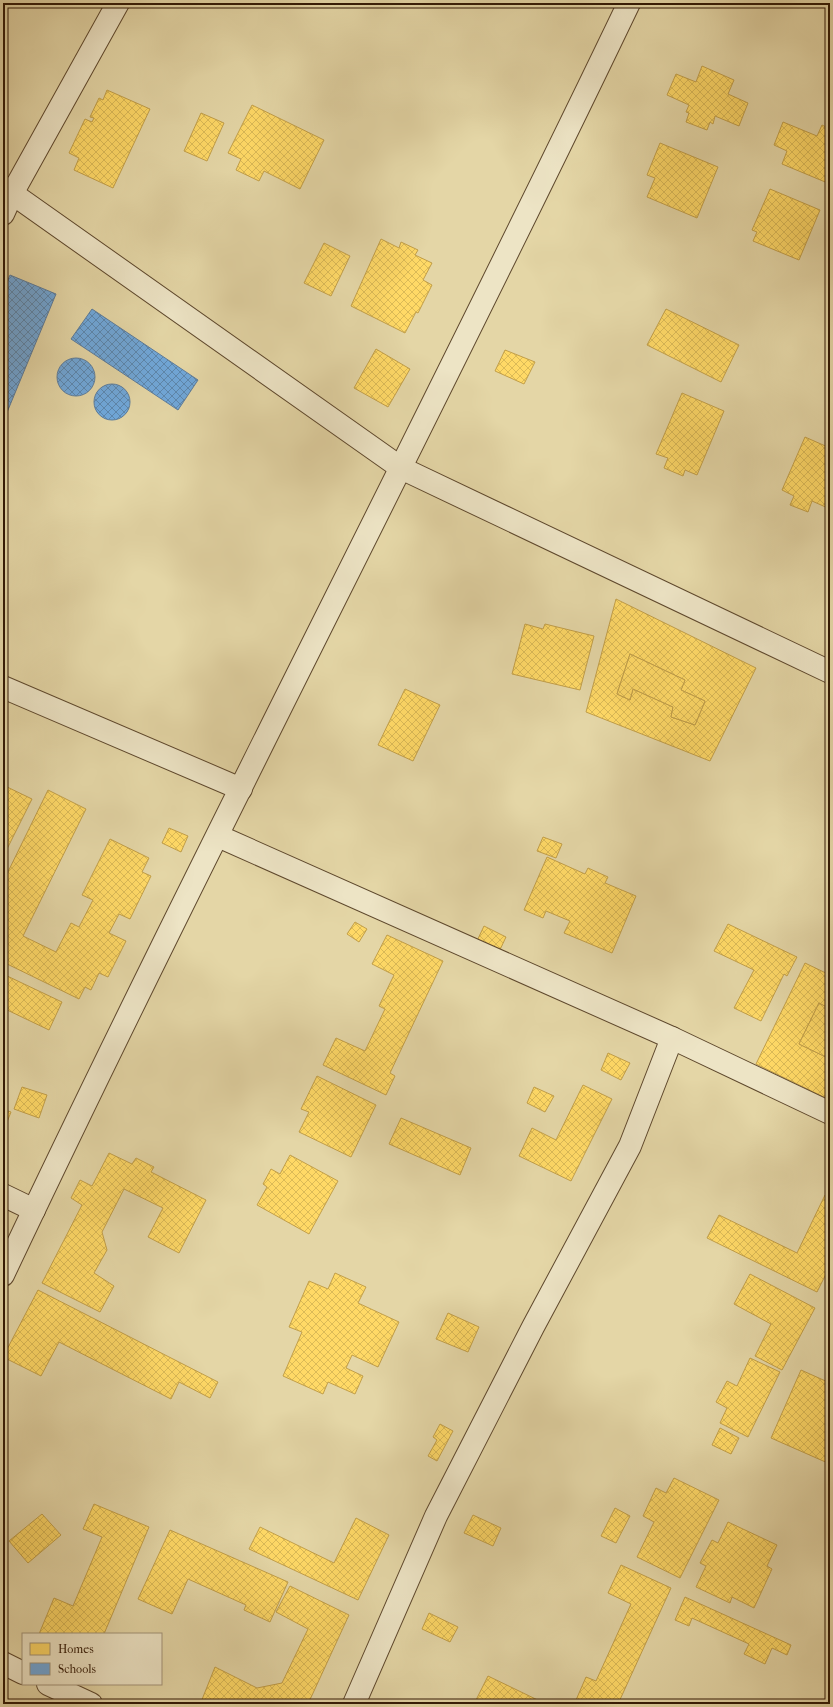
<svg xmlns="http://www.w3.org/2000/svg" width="833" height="1707" font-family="'IM FELL French Canon',serif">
  <defs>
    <pattern id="homes-cross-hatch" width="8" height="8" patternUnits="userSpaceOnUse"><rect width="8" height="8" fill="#ffd966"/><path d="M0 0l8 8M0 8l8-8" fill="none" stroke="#dbba57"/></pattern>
    <pattern id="schools-cross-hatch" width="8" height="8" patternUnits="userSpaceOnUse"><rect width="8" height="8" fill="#6fa8dc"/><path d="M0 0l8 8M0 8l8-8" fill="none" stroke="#5c88b0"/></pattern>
  </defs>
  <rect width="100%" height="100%" fill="#e4d6a6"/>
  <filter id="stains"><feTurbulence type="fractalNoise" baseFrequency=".005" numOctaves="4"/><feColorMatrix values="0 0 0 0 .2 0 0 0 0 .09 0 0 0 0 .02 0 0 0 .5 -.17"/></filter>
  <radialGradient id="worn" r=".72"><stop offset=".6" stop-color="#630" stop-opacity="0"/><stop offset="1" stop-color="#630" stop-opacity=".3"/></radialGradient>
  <g fill="url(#homes-cross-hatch)" stroke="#c29f49" fill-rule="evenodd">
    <path d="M702 66 734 80 728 94 748 103 739 126 715 116 713 124 710 122 707 130 686 122 689 113 686 112 689 105 667 95 676 74 696 82Z"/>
    <path d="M107 90 150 109 113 188 74 170 79 158 69 153 85 119 92 122 94 118 90 117 99 98 103 100Z"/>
    <path d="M252 105 324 140 300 189 264 171 259 181 236 170 241 159 228 153Z"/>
    <path d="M201 113 224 123 207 161 184 151Z"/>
    <path d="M783 122 817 136 822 125 830 129V184L782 164 787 151 774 145Z"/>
    <path d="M660 143 718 167 697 218 647 197 655 178 647 175Z"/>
    <path d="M770 189 820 210 799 260 753 241 757 232 752 230Z"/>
    <path d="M381 239 399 248 401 242 418 250 415 255 432 263 423 280 432 285 418 313 416 312 405 333 351 306Z"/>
    <path d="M324 243 350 256 331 296 304 283Z"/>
    <path d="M666 309 739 345 721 382 647 345Z"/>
    <path d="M376 349 410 369 388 407 354 388Z"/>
    <path d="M505 350 535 362 524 384 495 371Z"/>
    <path d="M682 393 724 411 697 475 685 470 683 476 664 468 668 458 656 454Z"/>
    <path d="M805 437 830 448V509L812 501 808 512 790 505 794 496 782 490Z"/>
    <path d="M616 599 756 668 710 761 586 712ZM630 654 685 680 681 690 705 701 695 725 671 717 673 707 633 689 630 700 617 694Z"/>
    <path d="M525 624 543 629 545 624 594 636 580 690 512 674Z"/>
    <path d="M630 654 685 680 681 690 705 701 695 725 671 717 673 707 633 689 630 700 617 694Z"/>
    <path d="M405 689 440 705 413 761 378 745Z"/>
    <path d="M3 785 32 799 3 857Z"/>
    <path d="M48 790 86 809 23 936 56 952 71 923 79 927 93 900 82 895 110 839 149 858 142 872 151 876 130 919 119 914 109 933 126 941 108 977 99 973 91 990 85 987 79 999 3 962V882Z"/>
    <path d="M169 828 188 836 181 852 162 843Z"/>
    <path d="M543 837 562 844 556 858 537 851Z"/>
    <path d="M547 857 585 874 588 868 608 877 605 883 636 896 612 953 564 933 570 921 546 911 543 918 524 910Z"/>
    <path d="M355 922 367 929 359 942 347 934Z"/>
    <path d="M728 924 797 957 787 976 784 974 761 1021 734 1008 754 970 714 951Z"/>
    <path d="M484 926 506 937 498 954 476 943Z"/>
    <path d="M387 935 443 961 390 1073 395 1076 386 1095 323 1065 336 1038 365 1051 385 1009 379 1006 394 975 372 964Z"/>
    <path d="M805 963 830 975V1009L819 1003 799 1044 830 1059V1100L756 1064Z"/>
    <path d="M3 974 62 1002 49 1030 3 1008Z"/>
    <path d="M819 1003 830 1009V1059L799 1044Z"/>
    <path d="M608 1053 630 1063 621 1080 601 1070Z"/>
    <path d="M317 1076 376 1105 351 1157 299 1132 309 1112 301 1109Z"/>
    <path d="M583 1085 612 1099 571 1181 519 1156 532 1128 556 1140Z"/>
    <path d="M22 1087 47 1095 39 1118 14 1109Z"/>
    <path d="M534 1087 554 1096 545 1112 527 1103Z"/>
    <path d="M3 1109 11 1112 3 1132Z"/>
    <path d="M401 1118 471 1148 460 1175 389 1144Z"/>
    <path d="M109 1153 132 1164 136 1158 154 1167 151 1172 206 1200 179 1253 148 1237 163 1208 124 1189 102 1232 107 1250 94 1273 114 1286 100 1312 42 1283 82 1205 71 1198 80 1180 92 1186Z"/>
    <path d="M290 1155 338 1181 309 1234 257 1205 267 1187 263 1184 271 1169 280 1174Z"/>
    <path d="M825 1195 830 1198V1266L817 1292 707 1238 719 1215 797 1253Z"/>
    <path d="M335 1273 366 1287 358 1303 399 1322 378 1367 352 1355 346 1368 363 1376 355 1394 328 1382 323 1394 283 1376 302 1332 289 1327 309 1281 328 1289Z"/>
    <path d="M750 1274 815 1308 782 1370 755 1356 771 1324 734 1304Z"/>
    <path d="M38 1290 218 1382 210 1398 179 1382 171 1399 59 1342 41 1376 3 1357Z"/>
    <path d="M448 1313 479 1327 468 1352 436 1339Z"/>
    <path d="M750 1358 780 1372 748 1437 720 1423 727 1408 716 1402 727 1381 737 1386Z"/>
    <path d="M801 1370 830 1383V1464L771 1438Z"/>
    <path d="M440 1424 453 1431 437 1461 428 1456 437 1440 433 1437Z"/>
    <path d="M720 1428 739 1438 731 1454 712 1445Z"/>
    <path d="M674 1478 719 1500 680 1578 637 1557 654 1522 643 1516 656 1488 666 1493Z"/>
    <path d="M94 1504 149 1527 104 1634H39L54 1598 73 1606 102 1537 83 1529Z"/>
    <path d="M615 1508 630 1516 616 1543 601 1536Z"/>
    <path d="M42 1514 61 1535 28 1563 9 1541Z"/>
    <path d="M473 1515 501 1528 493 1546 464 1533Z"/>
    <path d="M356 1518 389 1535 358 1600 249 1549 260 1527 334 1563Z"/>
    <path d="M728 1522 777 1545 767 1566 772 1569 754 1608 732 1597 730 1603 696 1587 706 1566 700 1563 712 1540 718 1543Z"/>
    <path d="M170 1530 288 1582 270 1622 244 1610 246 1605 188 1579 172 1614 138 1599Z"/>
    <path d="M621 1565 671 1588 618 1704H586L576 1700 586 1677 596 1681 631 1604 608 1593Z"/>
    <path d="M290 1586 349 1615 308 1704H205L201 1702 215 1667 257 1688 282 1683 308 1629 276 1612Z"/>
    <path d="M685 1597 791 1645 787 1655 772 1648 765 1664 744 1654 749 1644 692 1618 689 1626 675 1620Z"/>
    <path d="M429 1613 458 1627 450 1642 422 1629Z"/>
    <path d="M488 1676 546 1704H474Z"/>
  </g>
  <g fill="url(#schools-cross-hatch)" stroke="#5d7d9c">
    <path d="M10 275 56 294 3 422V291Z"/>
    <path d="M92 309 198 380 178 410 71 339Z"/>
    <circle cx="76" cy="377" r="19"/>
    <circle cx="112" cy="402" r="18"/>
  </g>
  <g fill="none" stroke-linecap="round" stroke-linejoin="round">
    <defs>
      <g id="minor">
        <path d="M3 187 401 468 830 672"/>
        <path d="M3 214 13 192 118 3"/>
        <path d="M3 687 241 789"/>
        <path d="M218 836 672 1038 830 1113"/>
        <path d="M3 1195 34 1210"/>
        <path d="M3 1275C205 848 425 429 629 3"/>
        <path d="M3 1663 23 1673"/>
        <path d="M48 1684 91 1704"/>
        <path d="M354 1704 436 1516 533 1327 630 1146 672 1038"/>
      </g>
    </defs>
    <use href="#minor" stroke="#5e482d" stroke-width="24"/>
    <use href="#minor" stroke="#ede4c5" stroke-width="22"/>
  </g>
  <rect width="833" height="1707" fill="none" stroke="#e4d6a6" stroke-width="16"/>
  <rect x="4" y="4" width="825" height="1699" fill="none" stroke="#321905" stroke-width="2"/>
  <rect x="8" y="8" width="817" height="1691" fill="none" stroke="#321905"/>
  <rect x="22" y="1633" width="140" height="52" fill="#ede4c5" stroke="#a29378"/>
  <rect x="30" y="1643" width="20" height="12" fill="#ffd966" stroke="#a29378"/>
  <text x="58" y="1653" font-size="12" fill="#321905">Homes</text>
  <rect x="30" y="1663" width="20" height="12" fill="#6fa8dc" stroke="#a29378"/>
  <text x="58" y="1673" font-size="12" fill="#321905">Schools</text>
  <rect width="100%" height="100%" filter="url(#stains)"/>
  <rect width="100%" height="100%" fill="url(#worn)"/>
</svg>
